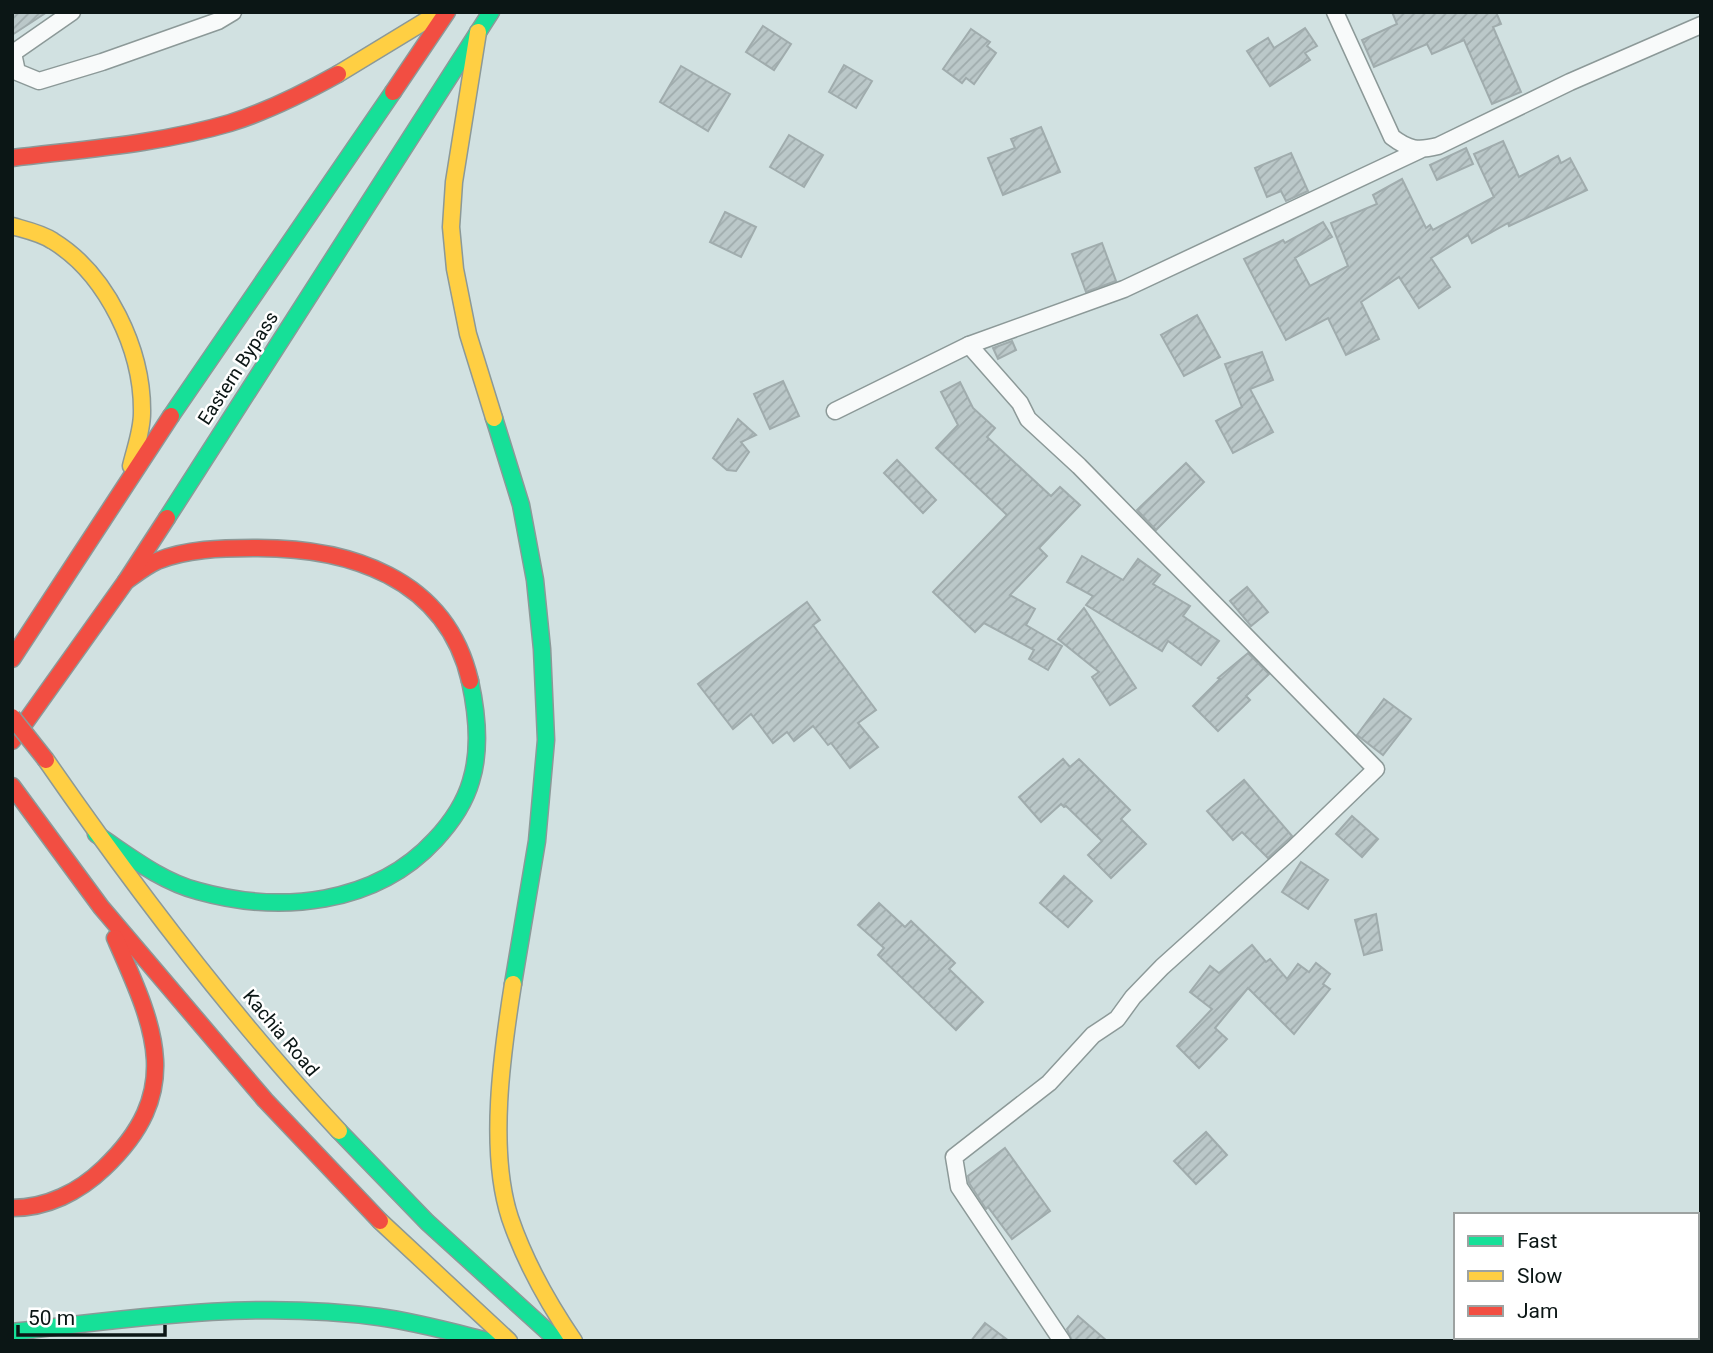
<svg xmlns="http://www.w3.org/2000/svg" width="1713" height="1353" font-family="Roboto,sans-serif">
  <defs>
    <pattern id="building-hatch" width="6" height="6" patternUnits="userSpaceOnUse" patternTransform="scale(1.75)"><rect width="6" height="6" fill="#bbc8c9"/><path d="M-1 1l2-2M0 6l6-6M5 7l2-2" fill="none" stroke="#9fabac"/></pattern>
  </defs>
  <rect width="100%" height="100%" fill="#d1e1e1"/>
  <g fill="url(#building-hatch)" stroke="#a0acad" stroke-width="2">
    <path d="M12 12H47L12 35Z"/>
    <path d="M1392 12H1496L1501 24 1493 27 1521 92 1492 104 1464 40 1432 54 1427 44 1374 67 1362 40 1397 24Z"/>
    <path d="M763 26 791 44 774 70 746 52Z"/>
    <path d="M1305 28 1317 46 1305 53 1310 60 1270 86 1247 51 1268 38 1274 48Z"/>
    <path d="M971 29 990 42 987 46 996 53 974 84 966 78 962 83 943 69Z"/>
    <path d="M844 65 872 81 856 108 829 92Z"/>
    <path d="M681 66 730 94 708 131 660 102Z"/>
    <path d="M1041 127 1060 172 1003 195 988 158 1015 148 1011 139Z"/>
    <path d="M789 135 823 155 804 187 770 167Z"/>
    <path d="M1503 141 1519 177 1558 156 1561 163 1570 158 1587 190 1509 226 1508 223 1472 243 1468 235 1431 258 1450 287 1419 308 1399 277 1361 302 1379 339 1346 355 1328 318 1286 340 1244 259 1283 240 1285 243 1323 222 1332 237 1295 258 1310 286 1348 266 1331 223 1377 204 1373 195 1402 179 1426 228 1430 225 1433 230 1494 197 1474 154Z"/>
    <path d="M1466 148 1473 164 1437 180 1430 165Z"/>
    <path d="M1291 153 1308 191 1286 201 1281 191 1267 197 1255 168Z"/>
    <path d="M725 212 756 227 741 257 710 242Z"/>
    <path d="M1102 243 1116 281 1086 292 1072 254Z"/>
    <path d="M1197 315 1220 357 1184 376 1161 335Z"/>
    <path d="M1012 341 1016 350 998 359 993 348Z"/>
    <path d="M1262 352 1273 380 1250 389 1273 432 1233 453 1216 421 1242 407 1225 364Z"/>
    <path d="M783 381 799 416 770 429 754 394Z"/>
    <path d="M960 382 973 408 995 428 987 437 1051 496 1060 487 1080 505 1039 548 1047 556 1010 595 1035 609 1026 625 1062 646 1048 670 1029 659 1034 650 984 623 975 632 933 592 1007 515 936 448 958 425 941 392Z"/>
    <path d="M738 419 756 435 741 442 749 452 736 471 727 470 713 458Z"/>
    <path d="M897 460 936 500 923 513 884 473Z"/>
    <path d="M1186 463 1204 482 1156 530 1137 510Z"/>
    <path d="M1082 556 1123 580 1138 559 1160 575 1153 584 1190 606 1183 616 1219 641 1201 665 1168 641 1162 651 1086 605 1093 596 1067 582Z"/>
    <path d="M1247 587 1268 612 1251 626 1230 601Z"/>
    <path d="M807 602 820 620 813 625 876 710 858 723 878 747 850 768 831 743 828 745 813 726 794 741 787 732 773 743 751 714 733 729 698 684Z"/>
    <path d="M1084 608 1136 688 1110 705 1092 677 1099 672 1058 639Z"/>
    <path d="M1248 653 1269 674 1246 696 1250 700 1218 731 1193 706 1220 679 1218 678Z"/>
    <path d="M1384 699 1411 719 1383 755 1357 735Z"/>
    <path d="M1063 759 1070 767 1079 759 1130 810 1121 819 1146 844 1111 878 1088 855 1102 841 1066 806 1064 807 1061 804 1041 822 1019 797Z"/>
    <path d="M1244 780 1292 836 1268 858 1242 832 1233 840 1207 811Z"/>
    <path d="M1352 816 1378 839 1362 857 1336 834Z"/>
    <path d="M1301 862 1328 880 1308 909 1282 892Z"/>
    <path d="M1064 876 1092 901 1068 927 1040 903Z"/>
    <path d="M879 903 905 927 911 921 955 963 949 969 983 1002 956 1030 878 955 884 948 858 925Z"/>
    <path d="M1376 914 1382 950 1364 955 1355 920Z"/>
    <path d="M1252 945 1266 962 1270 959 1287 979 1298 964 1309 972 1316 963 1330 974 1323 984 1330 989 1294 1034 1248 988 1215 1028 1227 1039 1199 1068 1177 1046 1212 1009 1190 992 1210 966 1219 973Z"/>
    <path d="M1206 1132 1227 1155 1196 1184 1174 1161Z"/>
    <path d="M1005 1148 1050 1211 1012 1239 988 1207 986 1209 969 1183 968 1176Z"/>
    <path d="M1078 1316 1107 1341H1072L1067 1329Z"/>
    <path d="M985 1323 1009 1341H971Z"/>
  </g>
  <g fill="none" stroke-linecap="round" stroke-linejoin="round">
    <defs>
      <g id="street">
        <path d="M72 12 13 53 17 72 39 81 102 62 218 21 233 12"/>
        <path d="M1335 12 1392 137C1409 150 1418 151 1438 146L1570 82 1701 25"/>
        <path d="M969 345 1020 403 1028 419 1079 466 1376 769 1292 850 1162 967 1133 997 1117 1019 1093 1035 1049 1083 954 1157 959 1187 1062 1341"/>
        <path d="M835 411 969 345 1124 289 1420 150"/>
      </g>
      <g id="fast">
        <path d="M171 416 393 92"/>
        <path d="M494 418 521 505 535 580 542 649 546 740 537 841 513 984"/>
        <path d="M167 518 491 12"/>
        <path d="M96 834C128 855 160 881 198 891 280 914 375 905 435 840 450 824 465 802 471 781 481 749 477 713 470 681"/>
        <path d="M339 1131 427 1222 558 1341"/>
        <path d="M12 1332C133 1318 257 1300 379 1317 416 1322 452 1332 488 1341"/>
      </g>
      <g id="slow">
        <path d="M478 32 454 182 451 227 455 269 468 334 494 418"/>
        <path d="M338 74 440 12"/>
        <path d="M12 226C26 230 41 233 53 241 107 274 143 350 142 413 142 431 135 449 131 466"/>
        <path d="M46 760C136 890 231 1015 339 1131"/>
        <path d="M513 984C502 1053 488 1151 510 1218 525 1262 548 1303 574 1341"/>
        <path d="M380 1221 509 1341"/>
      </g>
      <g id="jam">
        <path d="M393 92 447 12"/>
        <path d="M12 158C85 149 159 144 230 123 268 111 304 93 338 74"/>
        <path d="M126 581C136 574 146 566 157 561 186 549 222 548 253 548 348 547 446 577 470 681"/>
        <path d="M12 659 171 416"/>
        <path d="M12 741 126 581 167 518"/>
        <path d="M12 786 101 907 265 1100 380 1221"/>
        <path d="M12 1208C47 1208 79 1192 104 1168 185 1091 155 1028 115 938"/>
      </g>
    </defs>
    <use href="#street" stroke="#8c9998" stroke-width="19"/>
    <use href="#fast" stroke="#8c9998" stroke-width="19"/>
    <use href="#slow" stroke="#8c9998" stroke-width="19"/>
    <use href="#jam" stroke="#8c9998" stroke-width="19"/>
    <use href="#street" stroke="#f8fafa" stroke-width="16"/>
    <use href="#fast" stroke="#16e098" stroke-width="16"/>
    <use href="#slow" stroke="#ffcf43" stroke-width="16"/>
    <use href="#jam" stroke="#f24e42" stroke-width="16"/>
    <defs>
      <path id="jam-bridge" d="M12 717 46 760"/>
    </defs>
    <use href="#jam-bridge" stroke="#8c9998" stroke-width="19" stroke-linecap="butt"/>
    <use href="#jam-bridge" stroke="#f24e42" stroke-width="16"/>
  </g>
  <g text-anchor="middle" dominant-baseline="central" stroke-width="5" stroke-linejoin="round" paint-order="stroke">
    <g font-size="19" fill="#0b1615" stroke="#fff">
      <text transform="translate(238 368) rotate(-57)">Eastern Bypass</text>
      <text transform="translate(281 1033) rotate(50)">Kachia Road</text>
    </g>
  </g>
  <rect width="1713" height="1353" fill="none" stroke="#0b1615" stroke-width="28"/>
  <rect x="1454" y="1213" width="245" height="126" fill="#ffffff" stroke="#9da2a1" stroke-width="2"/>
  <rect x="1468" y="1236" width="35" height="10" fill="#16e098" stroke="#9da2a1" stroke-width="2"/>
  <text x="1517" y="1248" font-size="21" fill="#0b1615">Fast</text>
  <rect x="1468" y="1271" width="35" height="10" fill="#ffcf43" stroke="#9da2a1" stroke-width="2"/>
  <text x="1517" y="1283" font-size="21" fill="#0b1615">Slow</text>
  <rect x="1468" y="1306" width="35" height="10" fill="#f24e42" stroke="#9da2a1" stroke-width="2"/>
  <text x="1517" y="1318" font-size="21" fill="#0b1615">Jam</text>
  <path d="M18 1325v10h147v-10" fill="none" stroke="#0b1615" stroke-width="3.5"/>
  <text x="28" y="1325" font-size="21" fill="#0b1615" stroke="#ffffff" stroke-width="5" paint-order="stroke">50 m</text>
</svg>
